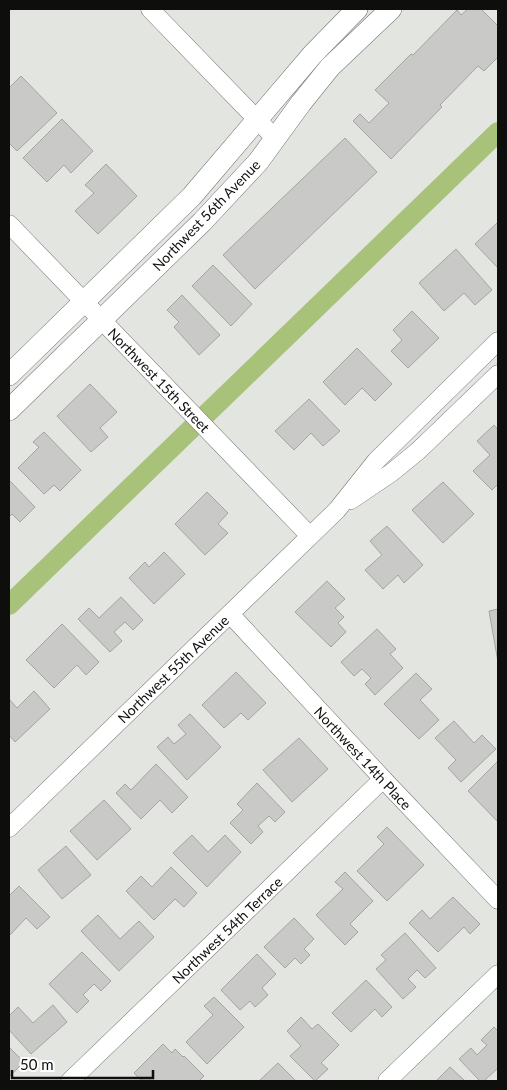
<svg xmlns="http://www.w3.org/2000/svg" width="507" height="1090" font-family="Lato,sans-serif">
  <rect width="100%" height="100%" fill="#e3e5e1"/>
  <g fill="none" stroke-linecap="round" stroke-linejoin="round">
    <path stroke="#a8c27a" stroke-width="20" d="M9 605 498 132"/>
  </g>
  <g fill="#c9cac7" stroke="#a4a5a2">
    <path d="M468 9H481L498 26V57L484 71 478 66 440 105 442 107 391 159 353 121 360 114 369 123 389 103 375 90 411 54 413 55 457 10 461 15Z"/>
    <path d="M21 76 57 113 17 151 9 143V88Z"/>
    <path d="M62 119 93 151 71 173 64 165 47 182 23 158Z"/>
    <path d="M345 138 377 172 255 289 223 255Z"/>
    <path d="M106 164 137 196 98 234 75 211 94 193 85 185Z"/>
    <path d="M498 222V268L475 244Z"/>
    <path d="M456 249 492 290 475 305 464 293 444 311 419 283Z"/>
    <path d="M213 265 252 304 231 326 192 286Z"/>
    <path d="M182 295 220 335 199 355 174 327 179 322 167 310Z"/>
    <path d="M412 311 439 338 408 368 391 351 402 340 393 330Z"/>
    <path d="M357 348 392 384 375 401 362 388 345 405 323 382Z"/>
    <path d="M90 384 117 412 100 428 108 437 91 452 57 416Z"/>
    <path d="M309 399 340 431 323 446 311 433 294 450 275 431Z"/>
    <path d="M494 425 498 430V484L492 490 473 471 490 455 477 441Z"/>
    <path d="M44 432 81 470 60 491 54 485 44 494 18 468 39 447 33 442Z"/>
    <path d="M9 480 35 507 20 522 12 514 9 517Z"/>
    <path d="M443 482 474 514 443 543 412 510Z"/>
    <path d="M207 492 228 513 218 524 228 533 205 555 175 524Z"/>
    <path d="M387 526 423 565 404 583 398 575 383 589 365 570 382 555 370 541Z"/>
    <path d="M164 552 185 574 154 604 129 578 145 562 149 567Z"/>
    <path d="M327 581 345 599 335 608 344 617 338 623 346 632 331 647 295 612Z"/>
    <path d="M121 597 143 620 133 630 125 622 114 632 122 641 110 652 78 619 89 608 99 618Z"/>
    <path d="M498 609V662L489 611Z"/>
    <path d="M62 624 99 662 86 675 77 665 54 688 26 660Z"/>
    <path d="M377 629 396 649 390 654 403 668 375 695 365 684 371 678 362 669 354 676 341 662Z"/>
    <path d="M236 672 266 703 248 720 241 713 224 728 202 705Z"/>
    <path d="M416 673 432 689 420 700 439 720 419 739 384 704Z"/>
    <path d="M34 691 50 709 15 742 9 735V699L17 708Z"/>
    <path d="M190 714 221 747 187 780 157 747 168 737 174 744 186 734 178 725Z"/>
    <path d="M454 721 474 743 482 735 496 749 461 782 448 768 456 760 435 738Z"/>
    <path d="M299 738 328 769 292 802 263 770Z"/>
    <path d="M498 761V822L468 791Z"/>
    <path d="M156 764 188 797 172 813 160 800 141 819 116 793 125 784 131 790Z"/>
    <path d="M257 783 285 812 275 822 269 816 258 826 263 832 251 844 230 823 243 810 237 804Z"/>
    <path d="M104 800 131 829 97 860 70 831Z"/>
    <path d="M387 827 424 865 387 901 357 871 384 844 377 837Z"/>
    <path d="M192 835 208 852 225 835 241 852 207 887 173 853Z"/>
    <path d="M66 846 91 875 62 899 38 870Z"/>
    <path d="M171 867 197 893 184 907 175 899 154 920 126 891 141 876 152 887Z"/>
    <path d="M345 872 373 901 350 924 358 932 345 945 316 915 343 889 335 882Z"/>
    <path d="M19 886 50 917 37 929 26 918 9 936V896Z"/>
    <path d="M453 897 480 924 470 934 464 927 438 952 409 923 422 910 430 919Z"/>
    <path d="M98 915 120 939 139 921 154 937 119 971 81 931Z"/>
    <path d="M294 918 314 939 304 949 310 955 301 964 295 958 285 968 264 947Z"/>
    <path d="M405 933 436 968 425 978 417 970 408 979 416 987 403 999 376 969 386 960 381 955Z"/>
    <path d="M82 952 111 981 101 991 94 984 83 995 89 1001 77 1013 49 984Z"/>
    <path d="M257 954 276 974 262 988 268 995 255 1007 250 1001 240 1010 221 990Z"/>
    <path d="M366 980 392 1007 382 1017 375 1009 351 1032 332 1013Z"/>
    <path d="M214 997 244 1027 207 1064 186 1042 213 1015 204 1006Z"/>
    <path d="M53 1005 67 1022 31 1054 9 1030V1016L18 1007 33 1023Z"/>
    <path d="M301 1017 312 1029 318 1024 339 1045 321 1063 328 1069 315 1081 290 1056 301 1046 287 1031Z"/>
    <path d="M494 1027 498 1031V1068L484 1081H480L459 1059 471 1048 477 1055 487 1045 481 1040Z"/>
    <path d="M163 1044 172 1053 175 1049 183 1057 184 1056 204 1076 199 1081H142L134 1073Z"/>
    <path d="M9 1047 24 1062 10 1076 9 1075Z"/>
    <path d="M278 1063 296 1081H259Z"/>
    <path d="M450 1067 465 1081H436Z"/>
  </g>
  <g fill="none" stroke-linecap="round" stroke-linejoin="round">
    <defs>
      <g id="minor">
        <path d="M150 9 275 138"/>
        <path d="M9 224 310 536"/>
        <path d="M351 500 391 473 418 451 498 374"/>
        <path d="M230 614 383 779 498 900"/>
        <path d="M9 828 337 510 376 461 498 341"/>
        <path d="M70 1081 383 779"/>
        <path d="M387 1081 498 974"/>
      </g>
      <g id="tertiary">
        <path d="M9 375 192 196 313 54 357 9"/>
        <path d="M9 410 202 222 258 162 301 103 330 67 391 9"/>
      </g>
    </defs>
    <use href="#minor" stroke="#767774" stroke-width="19"/>
    <use href="#tertiary" stroke="#767774" stroke-width="22"/>
    <use href="#minor" stroke="#fff" stroke-width="18"/>
    <use href="#tertiary" stroke="#fff" stroke-width="21"/>
  </g>
  <g text-anchor="middle" dominant-baseline="central" stroke-width="4.5" stroke-linejoin="round" paint-order="stroke">
    <g font-size="14" fill="#0e0f0d" stroke="#fff">
      <text transform="translate(206 215) rotate(-46)">Northwest 56th Avenue</text>
      <text transform="translate(159 380) rotate(46)">Northwest 15th Street</text>
      <text transform="translate(173 669) rotate(-44)">Northwest 55th Avenue</text>
      <text transform="translate(363 758) rotate(47)">Northwest 14th Place</text>
      <text transform="translate(227 930) rotate(-44)">Northwest 54th Terrace</text>
    </g>
  </g>
  <rect width="507" height="1090" fill="none" stroke="#0e0f0d" stroke-width="20"/>
  <path d="M12 1070v8h141v-8" fill="none" stroke="#0e0f0d" stroke-width="2.5"/>
  <text x="20" y="1070" font-size="15" fill="#0e0f0d" stroke="#ffffff" stroke-width="4" paint-order="stroke">50 m</text>
</svg>
